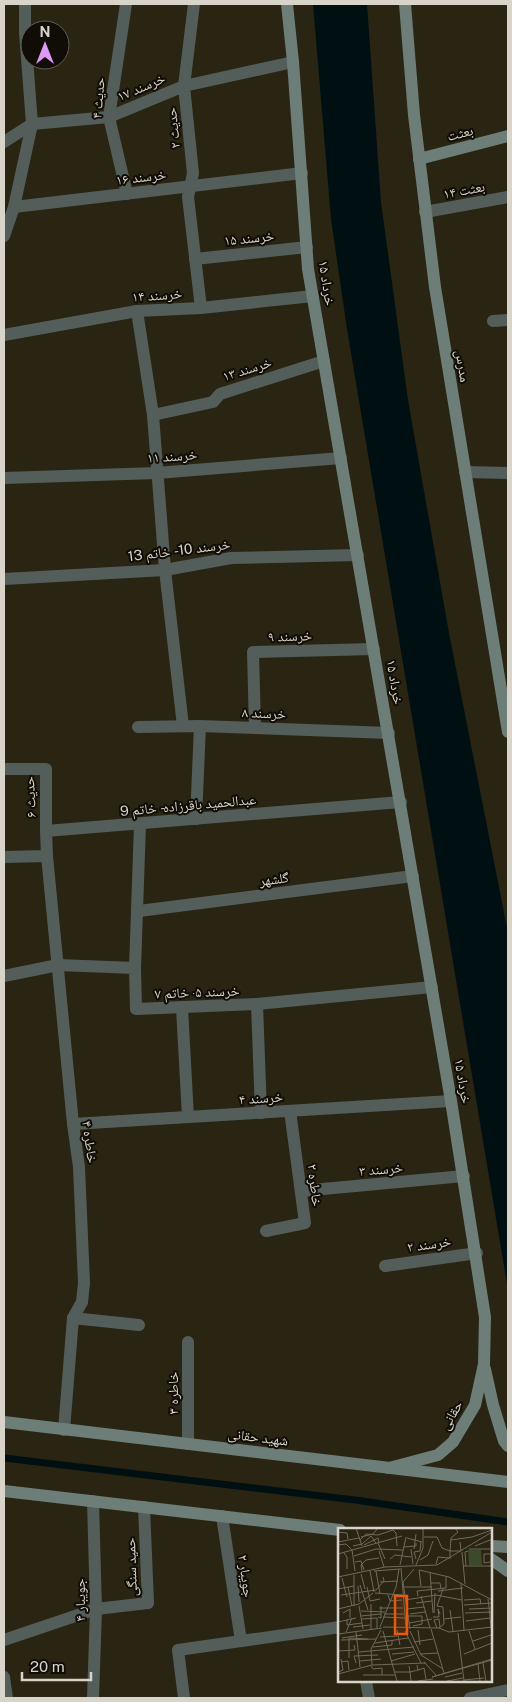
<svg xmlns="http://www.w3.org/2000/svg" width="512" height="1702" font-family="'Public Sans','Noto Naskh Arabic',sans-serif">
  <rect width="100%" height="100%" fill="#2a2413"/>
  <path fill="#001012" d="M313 4H367L381 202 408 400 449 633 508 933V1290L347 329 331 219Z"/>
  <g fill="none" stroke-linecap="round" stroke-linejoin="round">
    <path stroke="#001012" stroke-width="7" d="M4 1458 355 1500 508 1522"/>
    <g stroke="#535e5a" stroke-width="12">
      <path d="M126 4 109 117 127 194"/>
      <path d="M194 4 184 86 193 173 188 197 201 308"/>
      <path d="M4 142 32 124 109 117 184 86 293 62"/>
      <path d="M14 207 32 124 25 32V4"/>
      <path d="M425 212 508 197"/>
      <path d="M4 236 14 207 302 173"/>
      <path d="M195 259 307 247"/>
      <path d="M137 311 153 415 165 570 183 726"/>
      <path d="M493 321 508 320"/>
      <path d="M4 335 137 311 201 308 313 296"/>
      <path d="M153 415 213 402 220 394 324 361"/>
      <path d="M465 472 508 473"/>
      <path d="M4 478 157 473 341 458"/>
      <path d="M4 579 165 570 231 558 358 555"/>
      <path d="M138 727 200 726 389 733"/>
      <path d="M255 728 253 652 374 649"/>
      <path d="M4 769H46V831"/>
      <path d="M196 819 200 726"/>
      <path d="M47 856 73 1124 79 1167 84 1283 82 1302 73 1318 64 1430"/>
      <path d="M4 857 47 856 46 831 401 802"/>
      <path d="M139 911 413 876"/>
      <path d="M135 968 140 824"/>
      <path d="M4 976 58 965 135 968 136 1009 257 1004 432 987"/>
      <path d="M257 1004 261 1113"/>
      <path d="M182 1008 188 1117"/>
      <path d="M73 1124 451 1101"/>
      <path d="M301 1191 464 1176"/>
      <path d="M266 1231 305 1223 290 1111"/>
      <path d="M385 1266 477 1253"/>
      <path d="M73 1318 139 1325"/>
      <path d="M188 1342V1444"/>
      <path d="M93 1501 96 1609 93 1698"/>
      <path d="M222 1516 241 1641"/>
      <path d="M4 1640 96 1609 148 1603 144 1507"/>
      <path d="M4 1677 7 1698"/>
      <path d="M366 1681 369 1698"/>
      <path d="M184 1698 178 1650 340 1627"/>
      <path d="M470 1698 508 1690"/>
    </g>
    <g stroke="#6d7e79" stroke-width="12">
      <path d="M287 4 293 62 308 269 451 1101 485 1317 484 1364 475 1405 453 1442 438 1455 389 1468"/>
      <path d="M405 4 414 115 435 287 508 732"/>
      <path d="M419 159 508 136"/>
      <path d="M485 1369 493 1405 504 1441 508 1446"/>
      <path d="M4 1422 508 1482"/>
      <path d="M4 1491 340 1530"/>
      <path d="M491 1546 508 1547"/>
      <path d="M491 1559 508 1571"/>
    </g>
  </g>
  <g text-anchor="middle" dominant-baseline="central" stroke-width="4" stroke-linejoin="round" paint-order="stroke">
    <g font-size="14" fill="#d8d4c9" stroke="#100d06">
      <text transform="translate(141 87) rotate(-23)">خرسند ۱۷</text>
      <text transform="translate(98 98) rotate(-85)">حدیث ۴</text>
      <text transform="translate(173 128) rotate(-96)">حدیث ۲</text>
      <text transform="translate(460 133) rotate(-14)">بعثت</text>
      <text transform="translate(141 177) rotate(-7)">خرسند ۱۶</text>
      <text transform="translate(464 190) rotate(-11)">بعثت ۱۴</text>
      <text transform="translate(249 238) rotate(-6)">خرسند ۱۵</text>
      <text transform="translate(327 283) rotate(81)">۱۵ خرداد</text>
      <text transform="translate(157 295) rotate(-4)">خرسند ۱۴</text>
      <text transform="translate(463 366) rotate(81)">مدرس</text>
      <text transform="translate(247 369) rotate(-17)">خرسند ۱۳</text>
      <text transform="translate(172 456) rotate(-4)">خرسند ۱۱</text>
      <text transform="translate(179 550) rotate(-7)">خرسند 10 - خاتم 13</text>
      <text transform="translate(290 636) rotate(-2)">خرسند ۹</text>
      <text transform="translate(395 682) rotate(80)">۱۵ خرداد</text>
      <text transform="translate(264 713) rotate(2)">خرسند ۸</text>
      <text transform="translate(30 797) rotate(-93)">حدیث ۶</text>
      <text transform="translate(188 805) rotate(-5)">عبدالحمید باقرزاده- خاتم 9</text>
      <text transform="translate(274 879) rotate(-7)">گلشهر</text>
      <text transform="translate(197 992) rotate(-2)">خرسند ۵- خاتم ۷</text>
      <text transform="translate(463 1081) rotate(80)">۱۵ خرداد</text>
      <text transform="translate(261 1098) rotate(-4)">خرسند ۴</text>
      <text transform="translate(90 1142) rotate(82)">خاطره ۴</text>
      <text transform="translate(381 1169) rotate(-5)">خرسند ۳</text>
      <text transform="translate(315 1185) rotate(83)">خاطره ۲</text>
      <text transform="translate(429 1244) rotate(-8)">خرسند ۲</text>
      <text transform="translate(173 1393) rotate(-90)">خاطره ۳</text>
      <text transform="translate(451 1415) rotate(-60)">حقانی</text>
      <text transform="translate(258 1437) rotate(7)">شهید حقانی</text>
      <text transform="translate(131 1567) rotate(-92)">حمید سنگی</text>
      <text transform="translate(246 1576) rotate(82)">جویبار ۲</text>
      <text transform="translate(80 1600) rotate(-91)">جویبار ۴</text>
    </g>
  </g>
  <g transform="translate(338 1528)">
    <rect width="154" height="154" fill="#2a2413"/>
    <path d="M130 22H143L144 37H131Z" fill="#3c492a"/>
    <path fill="none" stroke="#706a5c" stroke-width="1" d="M18 0 24 18M117 0 120 4 113 10 112 23H123L122 14M0 4 9 5 10 11M23 9 35 6 40 0M86 9H99L104 20 112 23V31M69 10 84 14M153 11V38M22 12 28 6 40 7 55 2 58 5 59 18M113 12 134 9 154 2M0 14 21 10M40 15 47 31M0 17 8 16 14 22M26 17 40 10 41 14M15 18 24 16 33 8 38 15M137 18 152 12M66 19 78 18V15M73 21 75 36M76 21 78 6M131 21H152M14 22 17 43M41 23 46 39M124 24 127 56M6 25 9 29V41M0 26 64 8M16 28 38 21 65 22M52 31 57 27 73 29M78 31 76 24 82 23 83 14M82 32 90 27 95 13M17 34 23 33 26 42M152 34 146 35V26H153M98 36 100 29 111 30M62 37 68 9M78 37 85 20V0M125 38H154M128 38 127 24 130 23M63 40 68 99M81 42 83 58M81 42 111 49 154 72M24 43 23 37 28 32 41 30M32 43 36 64M36 43 62 41M38 43 42 66M92 44 95 85M23 46 27 61M0 49 47 39 99 37 154 4M4 50 9 69M42 54 60 53M93 55H102L103 61M123 55 126 103M22 57 30 82M20 58 21 74M10 59 14 78M29 59 32 73 42 71M66 59H94M0 61 16 58M100 63 125 60M37 65 64 67M3 67 38 62 46 53 45 49M50 67 52 73 64 72M80 68 79 63 108 60V49M83 68 92 100M150 71 154 107M67 72 98 67 124 72M126 72 142 71 143 76M78 75 94 73M21 76 35 65M33 76V101M126 77 154 75M16 78V47M21 78 25 101M41 80H65M0 81 21 76M69 81 86 79M131 81 154 80M112 82 115 103M23 83 47 84M5 85 12 81V90M96 85 97 65M127 85 154 84M46 86H66M72 86 87 84M23 88 43 86M69 88H84V96L75 98M40 89 43 90V78M45 89 67 90M95 89H101L100 81 102 86M9 91V97L24 95M24 91 39 90V100M106 91 123 89M128 93 152 90M0 94 18 90M71 95 94 91M15 99 32 97M42 99 58 59 61 41M45 99 101 100 111 104 154 99M99 100 96 92 101 91 102 99M101 100 106 96 105 79 99 78 105 61M72 101 65 54 76 41M93 101 106 145M59 102 62 117M80 102 82 117M45 103 59 153M67 103 83 135M72 103 83 127 105 141M131 103 137 121M8 104 14 90M18 104 22 139M120 105 126 153M0 106 44 100M42 109 59 108M4 110 24 107M11 110 30 111M3 112 38 111M135 113 153 107M76 114 95 111M37 115 70 110M35 119 54 117V112M0 123 17 122 16 117M21 124 76 119M54 126 76 124M82 126 100 125M126 126 154 115M11 130V110M154 131 94 149 154 132M22 133 43 131M53 133 77 126M3 134 10 133 11 142M86 134 98 147M18 135 16 128 40 127M145 135 148 153M140 136 142 153M34 137 33 121 43 102M33 138 35 141 44 140V147M80 142 86 140 88 151M0 144 5 142 3 131M57 144H72L71 138M0 146 34 137 88 135M25 147H57M107 149 124 145M126 152 146 150M73 153 72 144 80 142 79 137M80 153 95 151M109 153 125 150"/>
    <path fill="#e8590c" fill-opacity="0.15" stroke="#e8590c" stroke-width="2.5" d="M57 68H69V106H57Z"/>
    <rect width="154" height="154" fill="none" stroke="#d8d4c9" stroke-width="2.5"/>
  </g>
  <rect width="512" height="1702" fill="none" stroke="#d8d4c9" stroke-width="10"/>
  <g transform="translate(45 45)"><circle r="24" fill="#100d06" stroke="#605d54"/>
  <path d="M0-4L9 19L0 12L-9 19Z" fill="#dd99f4"/>
  <text y="-8" font-size="14" font-weight="bold" text-anchor="middle" fill="#d8d4c9">N</text>
  </g>
  <path d="M22 1672v8h69v-8" fill="none" stroke="#d8d4c9" stroke-width="2.5"/>
  <text x="30" y="1672" font-size="15" fill="#d8d4c9" stroke="#100d06" stroke-width="4" paint-order="stroke">20 m</text>
</svg>
